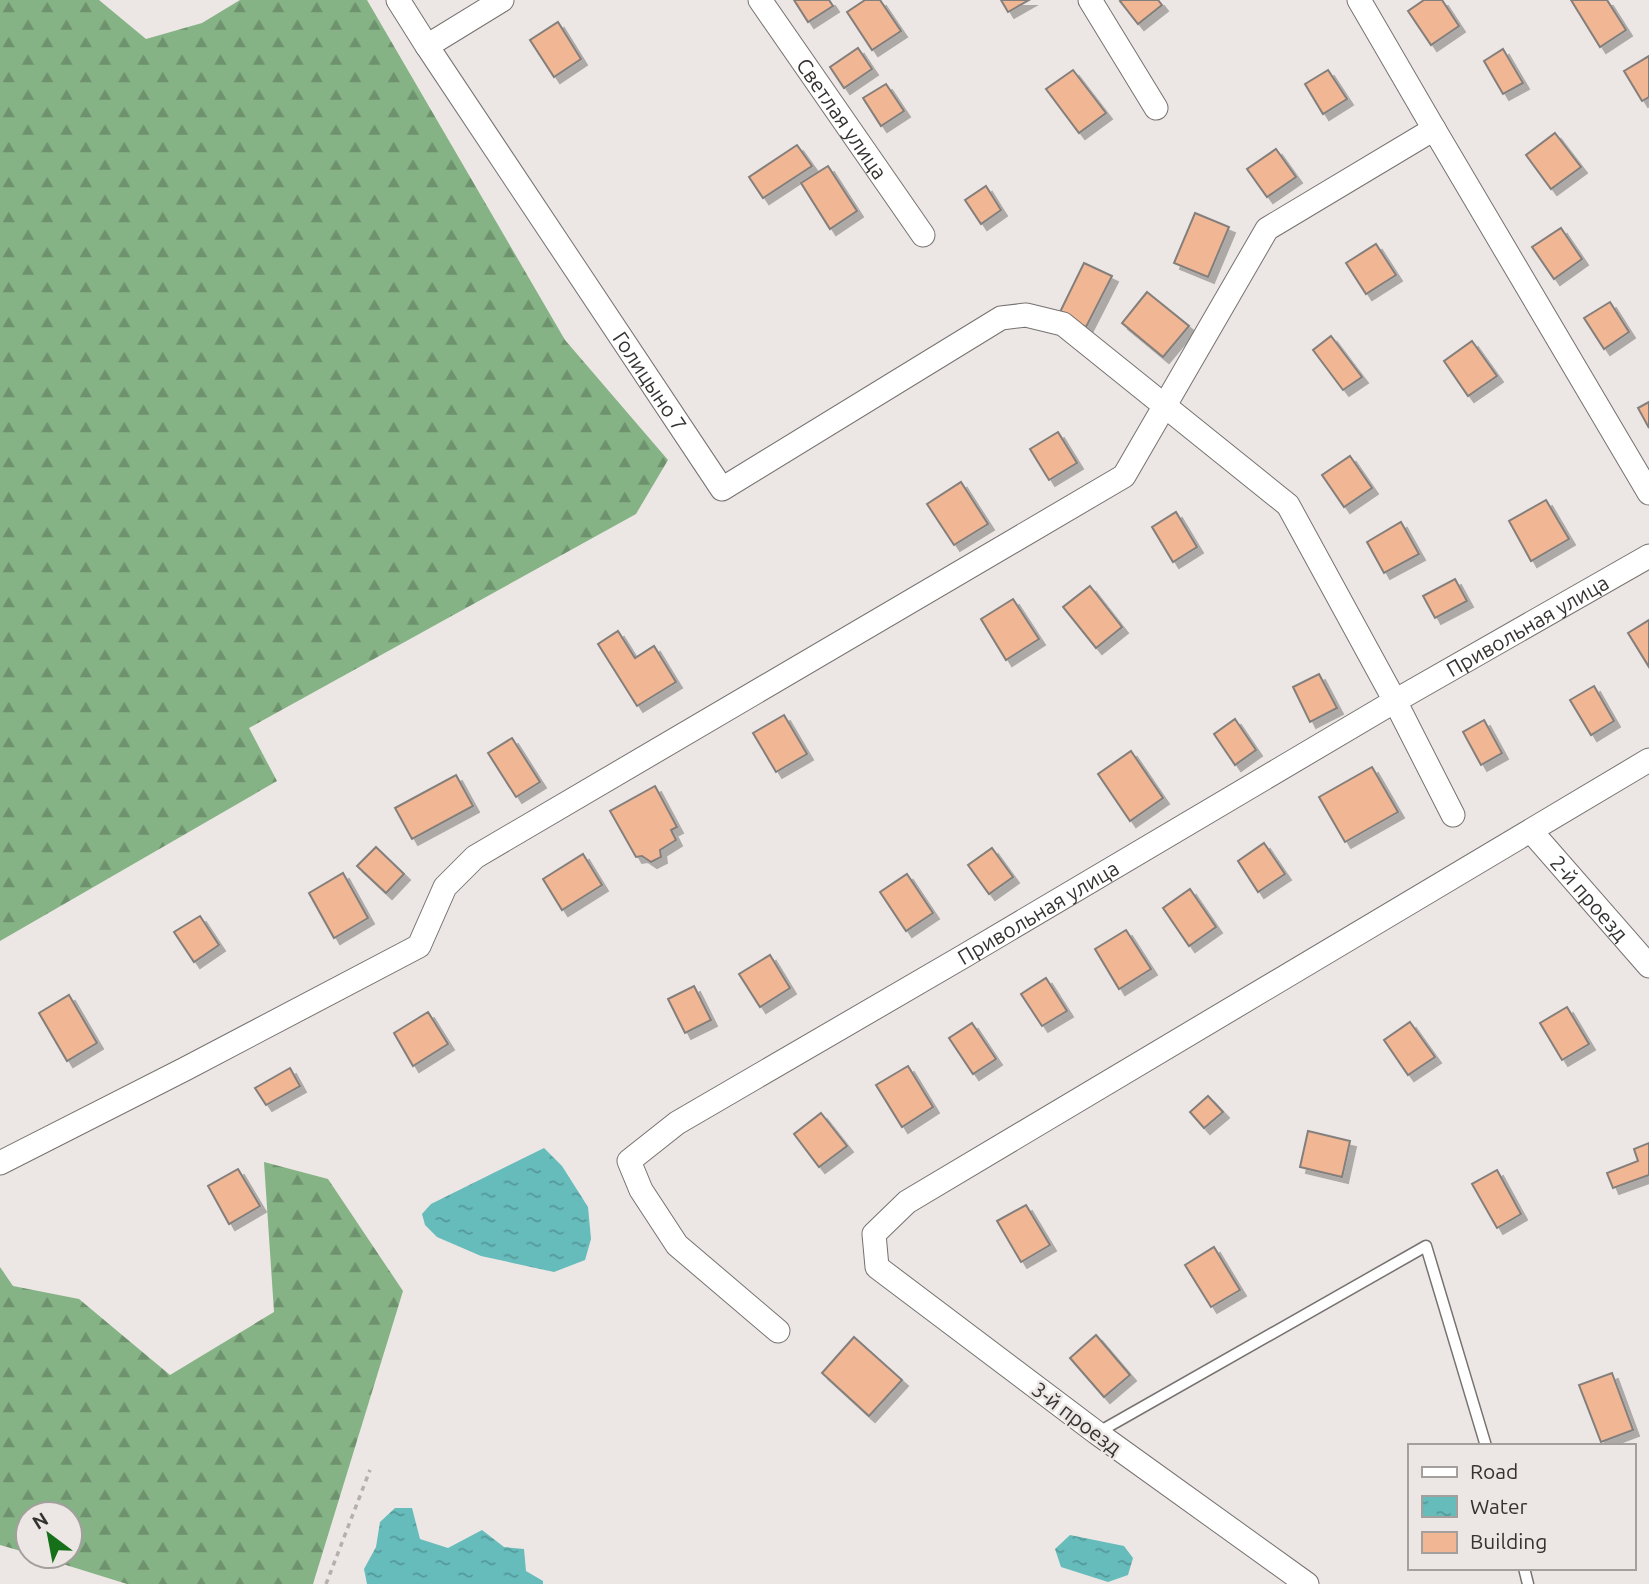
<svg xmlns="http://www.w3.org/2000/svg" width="1649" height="1584" font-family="Ubuntu,sans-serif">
  <defs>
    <pattern id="forest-firs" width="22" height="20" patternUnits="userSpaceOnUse" patternTransform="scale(1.75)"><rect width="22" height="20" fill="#85b385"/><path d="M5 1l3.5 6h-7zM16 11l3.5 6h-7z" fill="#6e926d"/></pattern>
    <pattern id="water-ripples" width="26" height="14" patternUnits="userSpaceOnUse" patternTransform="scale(1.75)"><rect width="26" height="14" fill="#6bb"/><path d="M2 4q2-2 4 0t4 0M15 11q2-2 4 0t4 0" fill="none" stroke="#599"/></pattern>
    <filter id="shadow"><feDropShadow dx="6" dy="6" stdDeviation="0" flood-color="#0004"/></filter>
  </defs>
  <rect width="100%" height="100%" fill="#ece7e4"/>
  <g fill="url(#forest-firs)">
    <path d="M0 0H99L146 39 202 23 240 0H367L565 340 668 460 636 514 249 728 277 781 0 941Z"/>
    <path d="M264 1162 328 1179 403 1291 313 1584H127L37 1556H70V1514H28V1553L0 1545V1267L13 1286 79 1299 170 1375 274 1312Z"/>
  </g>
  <g fill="url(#water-ripples)">
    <path d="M544 1148 562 1166 588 1207 591 1239 585 1260 554 1272 481 1256 437 1237 425 1225 422 1214 431 1204Z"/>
    <path d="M395 1508H412L420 1539 448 1548 482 1530 504 1547 524 1549 526 1571 543 1581V1584H367L364 1569 376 1547 380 1522Z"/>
    <path d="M1070 1535 1124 1546 1133 1558 1128 1575 1108 1582 1061 1567 1055 1549Z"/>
  </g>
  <g fill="#f1b694" stroke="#837f7c" stroke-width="2" filter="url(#shadow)">
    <path d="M794 0H829L833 6 808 22Z"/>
    <path d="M865 0H880L901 31 872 50 847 12Z"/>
    <path d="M1001 0H1029L1008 12Z"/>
    <path d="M1122 0H1158L1162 5 1138 24 1120 1Z"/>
    <path d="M1424 0H1442L1459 26 1431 45 1408 11Z"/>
    <path d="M1571 0H1607L1626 30 1600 47Z"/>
    <path d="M558 22 581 59 554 77 530 40Z"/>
    <path d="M858 48 872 69 844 88 830 67Z"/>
    <path d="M1503 49 1523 83 1503 94 1484 61Z"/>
    <path d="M1649 56V97L1642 101 1624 71Z"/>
    <path d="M1073 70 1106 113 1079 133 1046 89Z"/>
    <path d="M1328 70 1347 99 1323 114 1305 84Z"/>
    <path d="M886 84 904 111 881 126 863 98Z"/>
    <path d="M1555 133 1581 167 1551 189 1526 155Z"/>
    <path d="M797 145 812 166 763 198 749 177Z"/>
    <path d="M1276 149 1296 177 1267 197 1247 169Z"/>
    <path d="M828 166 857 211 830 229 801 183Z"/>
    <path d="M986 186 1001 210 981 224 965 200Z"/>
    <path d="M1195 213 1229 227 1208 277 1174 263Z"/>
    <path d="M1561 228 1582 259 1554 279 1532 247Z"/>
    <path d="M1376 244 1396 275 1366 294 1346 263Z"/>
    <path d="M1084 263 1112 276 1086 327 1059 314Z"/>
    <path d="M1147 292 1189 326 1163 357 1122 323Z"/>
    <path d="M1610 302 1629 332 1604 349 1584 318Z"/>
    <path d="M1331 336 1362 377 1343 390 1313 350Z"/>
    <path d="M1472 341 1497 376 1468 396 1444 361Z"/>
    <path d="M1649 402V428L1638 408Z"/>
    <path d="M1058 432 1077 463 1049 480 1030 449Z"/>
    <path d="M1350 456 1372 488 1344 507 1322 475Z"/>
    <path d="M961 482 988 524 954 545 927 504Z"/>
    <path d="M1546 500 1569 539 1531 561 1509 521Z"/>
    <path d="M1176 512 1197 547 1173 562 1152 527Z"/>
    <path d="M1401 522 1419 554 1384 573 1367 542Z"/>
    <path d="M1455 579 1467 601 1435 618 1423 596Z"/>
    <path d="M1090 586 1122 627 1096 648 1063 607Z"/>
    <path d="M1013 599 1039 639 1006 660 981 619Z"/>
    <path d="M1649 620V667L1628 633Z"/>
    <path d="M618 631 635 658 654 646 676 682 637 706 598 644Z"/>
    <path d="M1319 674 1337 708 1310 722 1293 687Z"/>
    <path d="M1594 686 1614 721 1591 735 1570 700Z"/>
    <path d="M784 715 807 754 776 772 753 733Z"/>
    <path d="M1235 719 1256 750 1235 765 1214 734Z"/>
    <path d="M1484 720 1502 753 1481 765 1463 732Z"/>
    <path d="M512 738 540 782 516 797 488 753Z"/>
    <path d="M1131 751 1163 798 1130 821 1098 774Z"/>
    <path d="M1372 767 1398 812 1345 842 1319 797Z"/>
    <path d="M456 775 473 806 412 839 395 808Z"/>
    <path d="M655 786 677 827 671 830 676 840 660 850 661 857 651 862 642 856 636 857 610 811Z"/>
    <path d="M1264 843 1285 874 1258 892 1238 861Z"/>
    <path d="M376 847 404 874 386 893 357 866Z"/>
    <path d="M992 848 1013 877 989 894 968 865Z"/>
    <path d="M583 854 602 885 562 910 543 879Z"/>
    <path d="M343 873 368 918 334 938 309 893Z"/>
    <path d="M907 874 933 913 906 931 880 892Z"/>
    <path d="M1190 889 1216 927 1189 946 1163 908Z"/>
    <path d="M200 916 219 945 194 962 174 932Z"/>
    <path d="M1126 930 1151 969 1119 989 1095 949Z"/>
    <path d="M770 955 790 988 760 1007 739 974Z"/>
    <path d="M1046 978 1067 1011 1042 1026 1021 994Z"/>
    <path d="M694 986 711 1020 685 1033 668 999Z"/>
    <path d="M69 995 97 1043 67 1061 39 1013Z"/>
    <path d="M1567 1007 1589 1044 1562 1060 1540 1023Z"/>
    <path d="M428 1012 448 1044 413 1066 394 1033Z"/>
    <path d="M1410 1022 1435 1057 1408 1075 1384 1040Z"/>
    <path d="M972 1023 996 1059 973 1074 949 1038Z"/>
    <path d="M908 1066 933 1107 902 1127 876 1085Z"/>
    <path d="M290 1068 300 1086 266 1105 255 1088Z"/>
    <path d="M1208 1096 1223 1112 1204 1128 1190 1112Z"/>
    <path d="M821 1113 847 1146 819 1167 794 1134Z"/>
    <path d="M1308 1131 1350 1141 1342 1177 1300 1167Z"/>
    <path d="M1649 1143V1175L1613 1188 1607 1173 1638 1161 1634 1149Z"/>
    <path d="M238 1169 260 1206 229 1224 208 1186Z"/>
    <path d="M1497 1170 1521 1214 1497 1228 1472 1184Z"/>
    <path d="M1026 1205 1050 1245 1021 1262 997 1221Z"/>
    <path d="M1214 1247 1240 1290 1211 1307 1185 1265Z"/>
    <path d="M1096 1335 1130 1375 1104 1397 1070 1358Z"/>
    <path d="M854 1337 902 1380 869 1416 822 1373Z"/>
    <path d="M1612 1373 1633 1430 1601 1442 1579 1385Z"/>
  </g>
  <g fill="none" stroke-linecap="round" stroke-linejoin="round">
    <defs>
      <g id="service">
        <path d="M1097 1433 1426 1246 1486 1446"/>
        <path d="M1524 1568 1528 1584"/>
      </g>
      <g id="minor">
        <path id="s1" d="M398 0 427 46 722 489 1001 318 1026 315 1063 324 1288 505 1395 701 1453 815"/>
        <path id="s2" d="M760 0 923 235"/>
        <path d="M1090 0 1156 108"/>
        <path d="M1359 0 1434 129 1649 493"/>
        <path d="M427 46 502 0"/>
        <path id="s3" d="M1531 831 1649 966"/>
        <path d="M0 1163 185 1069 419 946 445 887 475 857 1124 476 1267 229 1434 129"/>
        <path id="s4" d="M778 1331 677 1245 641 1190 629 1161 677 1123 964 956 1395 701 1649 556"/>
        <path d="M1307 1584 1097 1433 877 1267 874 1234 907 1202 1649 760"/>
      </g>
    </defs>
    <use href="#service" stroke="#767270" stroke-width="13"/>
    <use href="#minor" stroke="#767270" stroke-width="25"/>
    <path stroke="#b4b0ad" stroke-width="3.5" stroke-dasharray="5 5" stroke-linecap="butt" d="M326 1584 370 1470"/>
    <use href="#service" stroke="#fff" stroke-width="10"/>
    <use href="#minor" stroke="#fff" stroke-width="23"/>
  </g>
  <g text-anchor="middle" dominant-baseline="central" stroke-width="5" stroke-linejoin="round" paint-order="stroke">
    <g font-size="21" fill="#353332" stroke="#ece7e4">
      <text stroke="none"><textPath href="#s2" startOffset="144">Светлая улица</textPath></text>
      <text stroke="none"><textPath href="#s1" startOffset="457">Голицыно 7</textPath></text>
      <text stroke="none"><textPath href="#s4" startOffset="1276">Привольная улица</textPath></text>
      <text stroke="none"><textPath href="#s3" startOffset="89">2-й проезд</textPath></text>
      <text stroke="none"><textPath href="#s4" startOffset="709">Привольная улица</textPath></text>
      <text transform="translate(1077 1418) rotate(37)">3-й проезд</text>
    </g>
  </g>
  <rect x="1408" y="1444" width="228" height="126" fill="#ece7e4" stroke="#a39f9d" stroke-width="2"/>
  <rect x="1422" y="1467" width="35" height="10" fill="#ffffff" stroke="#a39f9d" stroke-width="2"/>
  <text x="1470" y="1479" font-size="21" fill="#353332">Road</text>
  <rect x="1422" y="1496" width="35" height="21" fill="url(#water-ripples)" stroke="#a39f9d" stroke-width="2"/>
  <text x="1470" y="1514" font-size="21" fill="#353332">Water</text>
  <rect x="1422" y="1532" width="35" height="21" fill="#f1b694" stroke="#a39f9d" stroke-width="2"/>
  <text x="1470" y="1549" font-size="21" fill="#353332">Building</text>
  <g transform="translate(49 1535) rotate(328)"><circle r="33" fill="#ece7e4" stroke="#a39f9d" stroke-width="2"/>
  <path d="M0-5L12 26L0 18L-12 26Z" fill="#166f19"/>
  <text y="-10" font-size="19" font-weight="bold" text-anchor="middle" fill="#353332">N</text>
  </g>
</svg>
